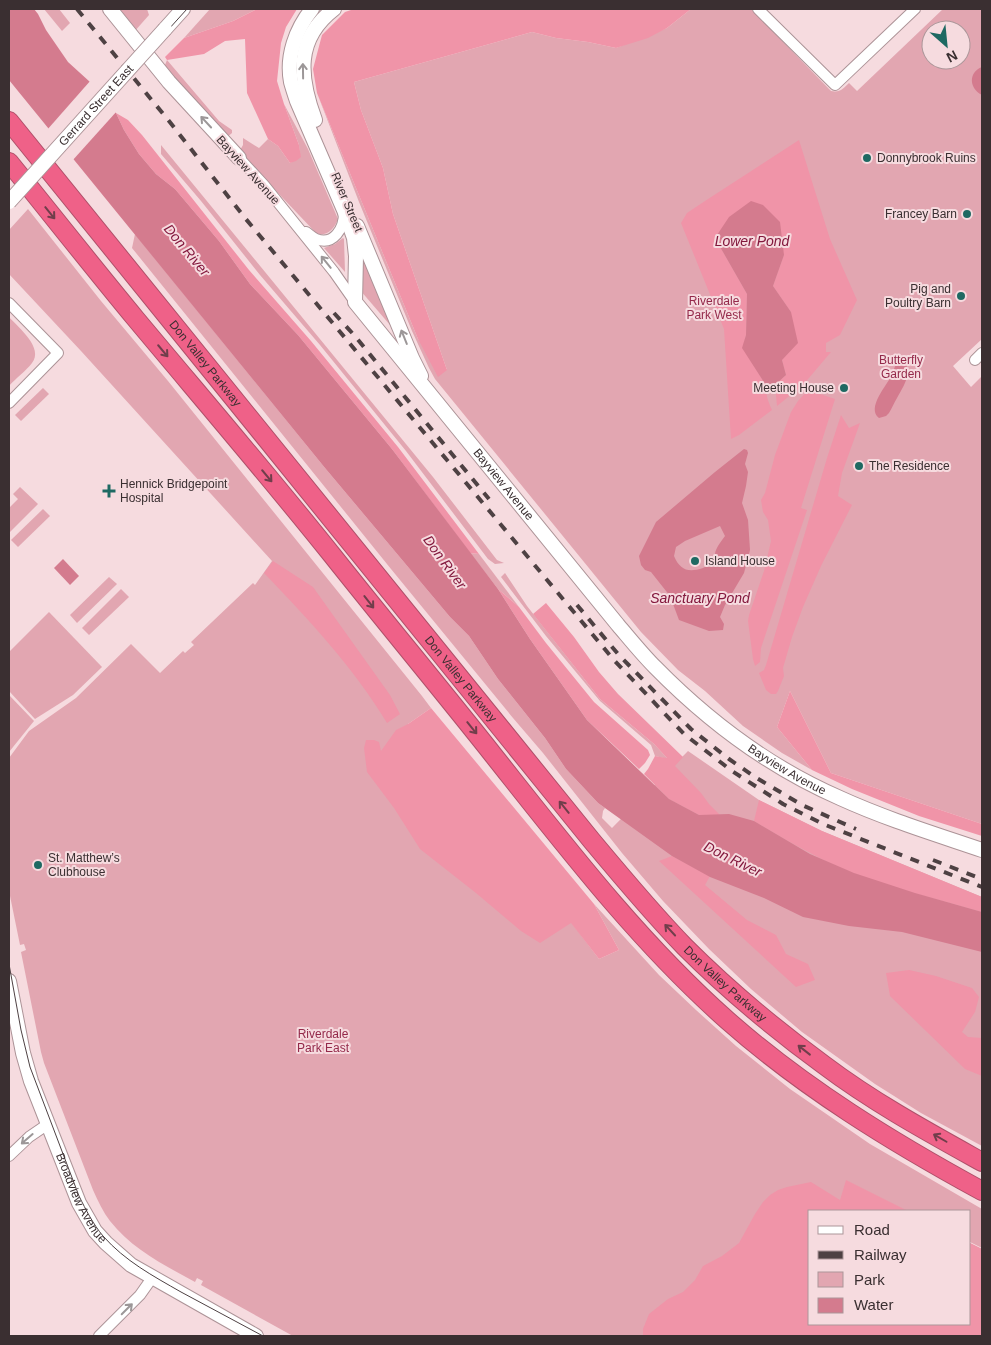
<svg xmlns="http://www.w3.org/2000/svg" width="991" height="1345" font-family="Helvetica,sans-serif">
  <rect width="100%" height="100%" fill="#f6dbdf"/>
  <g fill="#e2a6b1" fill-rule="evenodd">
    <path d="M44 9H59L70 23 62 31Z"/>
    <path d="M116 9H147L149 15 134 32Z"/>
    <path d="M210 9H257L233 21 184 38Z"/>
    <path d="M691 9H751L831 91C840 93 844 88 849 83L857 91 943 9H982V339L953 366 971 387 982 376V824L831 773 790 691 777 727 812 770 782 753 743 726 705 691 678 670 641 632 435 379 429 368 412 331 359 202 317 93 418 339 447 370 393 214 383 168 361 110 354 82 532 32 556 38 588 42 616 48 667 28ZM931 30H961V60H931Z"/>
    <path d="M167 60 219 121 232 130V133L226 138 163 70Z"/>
    <path d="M284 104 308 149 338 219C334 229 328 236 317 234L239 152 243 145V138L259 148 268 139 278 146 290 163 300 157 299 145Z"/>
    <path d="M161 145 433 477 497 560 504 563 495 564 488 559 406 451 320 345 260 275 201 201 161 154Z"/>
    <path d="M28 209 101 301 168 381 422 696 431 708 408 724 466 783 599 959 619 950 594 904 659 975 696 1010 736 1046 790 1089 870 1144 982 1209V1248L970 1242V1211H810V1324H970V1243L982 1249V1336H293L201 1285 203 1281 197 1278 195 1282C164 1265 132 1249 110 1221 103 1212 98 1201 93 1190L44 1063 41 1052 21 952 26 950 24 944 20 945 9 891V758L29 731 76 698 131 644 160 673 183 651 185 653 194 645 191 642 253 583 255 585 272 561 81 351 9 274V230Z"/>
    <path d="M135 234 325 468 450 617 469 636 498 679 545 738 566 769 598 803 605 808 603 811 602 818 612 828 688 751 759 800 822 831 982 897V1146L921 1113 875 1084 802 1032 751 989 709 949 663 901 622 853 543 753 513 718 391 569 132 248Z"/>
    <path d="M343 238 344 239 345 272 324 248 335 244Z"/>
    <path d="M359 244 396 332 360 290Z"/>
    <path d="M9 317C19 328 44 348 32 363 26 371 16 378 9 386Z"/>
    <path d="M43 388 49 394 21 421 15 415Z"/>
    <path d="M20 487 38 504 9 533V508L18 499 13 494Z"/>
    <path d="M43 509 50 516 18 547 11 540Z"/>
    <path d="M470 553 479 554 519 607 498 589Z"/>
    <path d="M505 573 527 606 600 699 654 744 668 759 655 756 651 745 600 701 546 636 501 577Z"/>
    <path d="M109 577 117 584 77 623 70 615Z"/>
    <path d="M121 589 129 597 89 635 82 628Z"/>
    <path d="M49 612 102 667 73 695 35 719 9 691V652Z"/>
    <path d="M9 695 34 721 9 752Z"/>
  </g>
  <g fill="#f094a8">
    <path d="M257 9H297L286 27 281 43 277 81 284 104 299 145 301 157 296 161 290 163 278 146 268 139 247 93 245 39 225 41 204 54 167 60 165 57 184 38 233 21Z"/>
    <path d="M354 9H691L667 28 648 38 616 48 588 42 556 38 532 32 354 82 361 110 383 168 393 214 447 370 438 377 418 339 317 93 313 69 322 35 345 12Z"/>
    <path d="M116 113 128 120 142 135 249 270 311 341 398 447 479 554 470 553 392 449 298 335 250 284 219 241 175 189 156 174 139 154 124 130Z"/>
    <path d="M799 140 830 239 857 300 840 335 826 343V352H831L803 385 777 406 775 385 786 375 782 360 791 312 773 286 784 255 715 238 747 294 746 335 743 348 767 387C765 395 769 403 772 410L739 435 731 439 724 329 681 223 687 213 705 201Z"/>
    <path d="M808 390 835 399 801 508 807 510 761 648 760 662 755 666 753 659 748 621 749 615 764 571 771 541 768 520 763 512 761 500 765 493 775 455 791 412 798 401Z"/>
    <path d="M841 415 849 428 860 423 842 473 838 496 852 505 821 566 803 607 792 637 783 668 784 676 778 691 776 694H771L766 690 759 673 764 670 766 665 827 458Z"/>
    <path d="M273 561 313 587 390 695 400 714 387 723C354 668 309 620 264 573Z"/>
    <path d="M498 589 519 607 546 643 594 702 648 750 650 755 645 763 639 769 587 720 530 639Z"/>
    <path d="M546 603 574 637 599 672 618 694 683 757 675 766 701 793 709 804 720 815H699L669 799 644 774 648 769 655 756 667 758 654 744 600 699 533 614Z"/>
    <path d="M790 691 831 773 982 824V836L919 816 852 789 812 770 777 727Z"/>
    <path d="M431 708 594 904 619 950 599 959 571 923 540 943 521 931 476 893 420 849 394 808 367 772 364 748 366 740H374L379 742 381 751 396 730 408 724Z"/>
    <path d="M759 800 822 831 982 897V912C940 900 894 889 853 873 818 859 786 840 754 821Z"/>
    <path d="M672 856 710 876 705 885 747 920 776 935 786 954 808 964 815 980 796 987 659 861Z"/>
    <path d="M909 970 936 976 972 988 979 997 975 1012 962 1032 968 1037 982 1038V1076L965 1069 890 996 886 973Z"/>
    <path d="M846 1180 908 1211H810V1324H970V1243L982 1249V1336H643V1329L649 1314 668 1299 683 1292 695 1280 703 1266 722 1256 739 1243 755 1214 763 1202 770 1195 778 1190 787 1187 811 1182 840 1200Z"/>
  </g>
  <g fill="#d47b8e" fill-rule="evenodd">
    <path d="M9 9H34L38 14 46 30 68 62 90 82 116 113 124 130 139 154 156 174 175 189 219 241 250 284 298 335 392 449 498 589 530 639 587 720 669 799 699 815 729 814 754 821 810 854 854 873 915 893 982 912V952L902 932 849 926 803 917 764 898 710 877 672 856 598 803 566 769 545 738 498 679 469 636 450 617 325 468 9 80Z"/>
    <path d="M982 67V95C969 89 968 72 982 67Z"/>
    <path d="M751 201 763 205 780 222 784 255 773 286 791 312 798 343 782 360 786 375 775 385H770L767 387 742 348 746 335 747 294 715 238 729 217Z"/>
    <path d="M903 360C914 372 903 387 897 398 894 403 892 408 889 413L886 416 879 418C866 408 887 385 892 375 895 368 894 363 903 360Z"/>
    <path d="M744 449 747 450 748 453 745 464 748 472 746 486 742 503 748 520 750 550 744 573 725 605 720 617 724 624 723 630 709 631 679 620 670 596 651 572 645 570 641 565 639 556 656 522 715 472ZM720 526 725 536C722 540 718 545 716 550 714 554 716 558 713 561 711 564 707 566 703 568 688 573 680 570 674 556L676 547 685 541Z"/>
    <path d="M63 559 79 576 70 585 54 568Z"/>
  </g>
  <path fill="#f6dbdf" d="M91 80 117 111 72 161 47 130Z"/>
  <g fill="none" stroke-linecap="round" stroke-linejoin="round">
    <defs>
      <g id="street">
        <path d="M758 9 835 85 915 9"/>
        <path d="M239 158 264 185 334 272 355 302"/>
        <path d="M306 232C309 234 312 237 316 239 334 246 344 228 344 213"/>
        <path d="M9 303 58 353 9 403"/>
        <path d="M975 360 982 353"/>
        <path d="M9 1156 29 1137 48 1124"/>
        <path d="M99 1336 140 1295 152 1278"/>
      </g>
      <g id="secondary">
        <path d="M110 9 169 82 239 158"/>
        <path id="s1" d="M312 9C296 29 286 56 291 82 293 89 295 95 297 101L344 210 354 238 356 256 355 302 618 625C630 639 642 654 655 667 708 721 771 768 840 798 886 819 935 834 982 850"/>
        <path d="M165 29 183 9"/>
        <path d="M315 120C299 77 295 39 334 9"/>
        <path d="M357 226 412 358 421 376"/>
        <path id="s2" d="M9 981 23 1053 31 1081 79 1203 95 1231 106 1243 131 1265 256 1336"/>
      </g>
      <g id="highway">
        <path id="s3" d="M9 121 592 841C622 877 652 913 685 947 728 990 775 1029 824 1065 873 1102 928 1132 982 1162"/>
        <path d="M9 162C51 214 92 266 135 318 201 397 268 475 332 555 386 623 441 689 494 756 567 848 639 942 727 1020 804 1088 892 1142 982 1191"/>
      </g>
    </defs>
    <use href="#street" stroke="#ac9397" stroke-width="12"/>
    <use href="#secondary" stroke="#ac9397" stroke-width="16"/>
    <use href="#highway" stroke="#b0506a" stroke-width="20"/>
    <use href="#street" stroke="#fff" stroke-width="10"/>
    <use href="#secondary" stroke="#fff" stroke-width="14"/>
    <use href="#highway" stroke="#ef6188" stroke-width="18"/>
    <g stroke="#4e4143" stroke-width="1">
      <path d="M9 206 187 9"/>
      <path d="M9 964 21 1030 30 1067 79 1196C86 1210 93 1224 103 1236 125 1261 153 1276 181 1292 208 1307 236 1321 263 1336"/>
    </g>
    <g stroke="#4e4143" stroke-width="4" stroke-dasharray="9 9" stroke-linecap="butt">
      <path d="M77 9 169 121 245 218 613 659 684 734 732 771 783 804 823 824 982 887"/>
      <path d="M334 313 354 335 489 499"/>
      <path d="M577 605 618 654 691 729 729 759 755 777 802 805 856 829"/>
      <path d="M933 860 982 879"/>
    </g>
    <defs>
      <g id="secondary-bridge">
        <path id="s4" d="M9 202 165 29"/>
      </g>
    </defs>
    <use href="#secondary-bridge" stroke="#ac9397" stroke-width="16" stroke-linecap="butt"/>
    <use href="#secondary-bridge" stroke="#fff" stroke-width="14"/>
  </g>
  <defs><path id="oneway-shaft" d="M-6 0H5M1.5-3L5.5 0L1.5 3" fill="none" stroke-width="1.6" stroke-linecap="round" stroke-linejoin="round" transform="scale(1.25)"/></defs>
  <g stroke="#9c9798">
    <use href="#oneway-shaft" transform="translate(303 71) rotate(-91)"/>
    <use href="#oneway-shaft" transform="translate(206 122) rotate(-133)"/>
    <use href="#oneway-shaft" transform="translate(326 262) rotate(-129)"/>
    <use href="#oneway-shaft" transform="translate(404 337) rotate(-112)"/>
    <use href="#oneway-shaft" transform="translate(27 1139) rotate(139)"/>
    <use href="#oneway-shaft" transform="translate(127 1309) rotate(-45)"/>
  </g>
  <g stroke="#703e4b">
    <use href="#oneway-shaft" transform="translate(50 213) rotate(51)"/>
    <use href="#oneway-shaft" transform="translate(163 351) rotate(50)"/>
    <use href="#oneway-shaft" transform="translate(267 476) rotate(50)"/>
    <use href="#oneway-shaft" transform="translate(369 602) rotate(52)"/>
    <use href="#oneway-shaft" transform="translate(472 728) rotate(51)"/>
    <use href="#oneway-shaft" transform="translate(564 807) rotate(-129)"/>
    <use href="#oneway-shaft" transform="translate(670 930) rotate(-133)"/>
    <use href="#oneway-shaft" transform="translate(804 1050) rotate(-142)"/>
    <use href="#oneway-shaft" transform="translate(940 1138) rotate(-150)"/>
  </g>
  <g fill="#1e6962" stroke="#f6dbdf" stroke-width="2">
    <circle cx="867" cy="158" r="5"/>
    <circle cx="967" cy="214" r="5"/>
    <circle cx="961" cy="296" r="5"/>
    <circle cx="844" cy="388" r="5"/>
    <circle cx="859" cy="466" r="5"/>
    <path d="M106.5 483.5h5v5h5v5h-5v5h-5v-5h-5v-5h5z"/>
    <circle cx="695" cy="561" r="5"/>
    <circle cx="38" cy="865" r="5"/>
  </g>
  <g text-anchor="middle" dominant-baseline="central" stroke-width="4" stroke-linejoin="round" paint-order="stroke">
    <g font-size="12" fill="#3a2f31" stroke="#f6dbdf">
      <text stroke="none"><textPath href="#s4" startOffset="130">Gerrard Street East</textPath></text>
      <text transform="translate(248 170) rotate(48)">Bayview Avenue</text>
      <text transform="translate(347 202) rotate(67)">River Street</text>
      <text stroke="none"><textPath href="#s3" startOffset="312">Don Valley Parkway</textPath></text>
      <text stroke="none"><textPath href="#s1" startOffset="546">Bayview Avenue</textPath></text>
      <text stroke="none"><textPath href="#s3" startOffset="718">Don Valley Parkway</textPath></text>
      <text stroke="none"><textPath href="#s1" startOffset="951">Bayview Avenue</textPath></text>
      <text stroke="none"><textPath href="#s3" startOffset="1122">Don Valley Parkway</textPath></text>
      <text stroke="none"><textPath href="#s2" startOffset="230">Broadview Avenue</textPath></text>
    </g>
    <g font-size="12" fill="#3a2f31" stroke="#f6dbdf" text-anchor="start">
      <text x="877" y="158">Donnybrook Ruins</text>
      <text x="957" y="214" text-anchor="end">Francey Barn</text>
      <text x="951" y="289" text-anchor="end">Pig and<tspan x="951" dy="14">Poultry Barn</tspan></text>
      <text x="834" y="388" text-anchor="end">Meeting House</text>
      <text x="869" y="466">The Residence</text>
      <text x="120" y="484">Hennick Bridgepoint<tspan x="120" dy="14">Hospital</tspan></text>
      <text x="705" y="561">Island House</text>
      <text x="48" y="858">St. Matthew’s<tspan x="48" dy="14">Clubhouse</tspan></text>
    </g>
    <g font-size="12" fill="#94294a" stroke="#f6dbdf">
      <text x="714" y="301">Riverdale<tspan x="714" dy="14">Park West</tspan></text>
      <text x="901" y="360">Butterfly<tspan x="901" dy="14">Garden</tspan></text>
      <text x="323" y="1034">Riverdale<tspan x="323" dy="14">Park East</tspan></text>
    </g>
    <g font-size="14" font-style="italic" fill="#83183d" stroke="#f6dbdf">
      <text x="752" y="241">Lower Pond</text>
      <text transform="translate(187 250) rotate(50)">Don River</text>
      <text transform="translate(445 562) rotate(54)">Don River</text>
      <text x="700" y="598">Sanctuary Pond</text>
      <text transform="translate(733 859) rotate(26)">Don River</text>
    </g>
  </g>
  <rect width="991" height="1345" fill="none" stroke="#3a2f31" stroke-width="20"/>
  <rect x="808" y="1210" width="162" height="115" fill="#f6dbdf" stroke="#ab9699"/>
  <rect x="818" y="1226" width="25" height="8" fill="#ffffff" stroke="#ab9699"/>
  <text x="854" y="1235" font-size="15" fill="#3a2f31">Road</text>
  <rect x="818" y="1251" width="25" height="8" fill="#4e4143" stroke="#ab9699"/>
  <text x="854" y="1260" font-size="15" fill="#3a2f31">Railway</text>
  <rect x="818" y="1272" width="25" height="15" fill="#e2a6b1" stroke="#ab9699"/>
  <text x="854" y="1285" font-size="15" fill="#3a2f31">Park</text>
  <rect x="818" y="1298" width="25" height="15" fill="#d47b8e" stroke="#ab9699"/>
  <text x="854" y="1310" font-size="15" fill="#3a2f31">Water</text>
  <g transform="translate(946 45) rotate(153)"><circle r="24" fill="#f6dbdf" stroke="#ab9699"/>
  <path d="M0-4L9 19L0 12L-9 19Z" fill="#1e6962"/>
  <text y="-8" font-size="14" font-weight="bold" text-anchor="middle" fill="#3a2f31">N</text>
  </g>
</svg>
